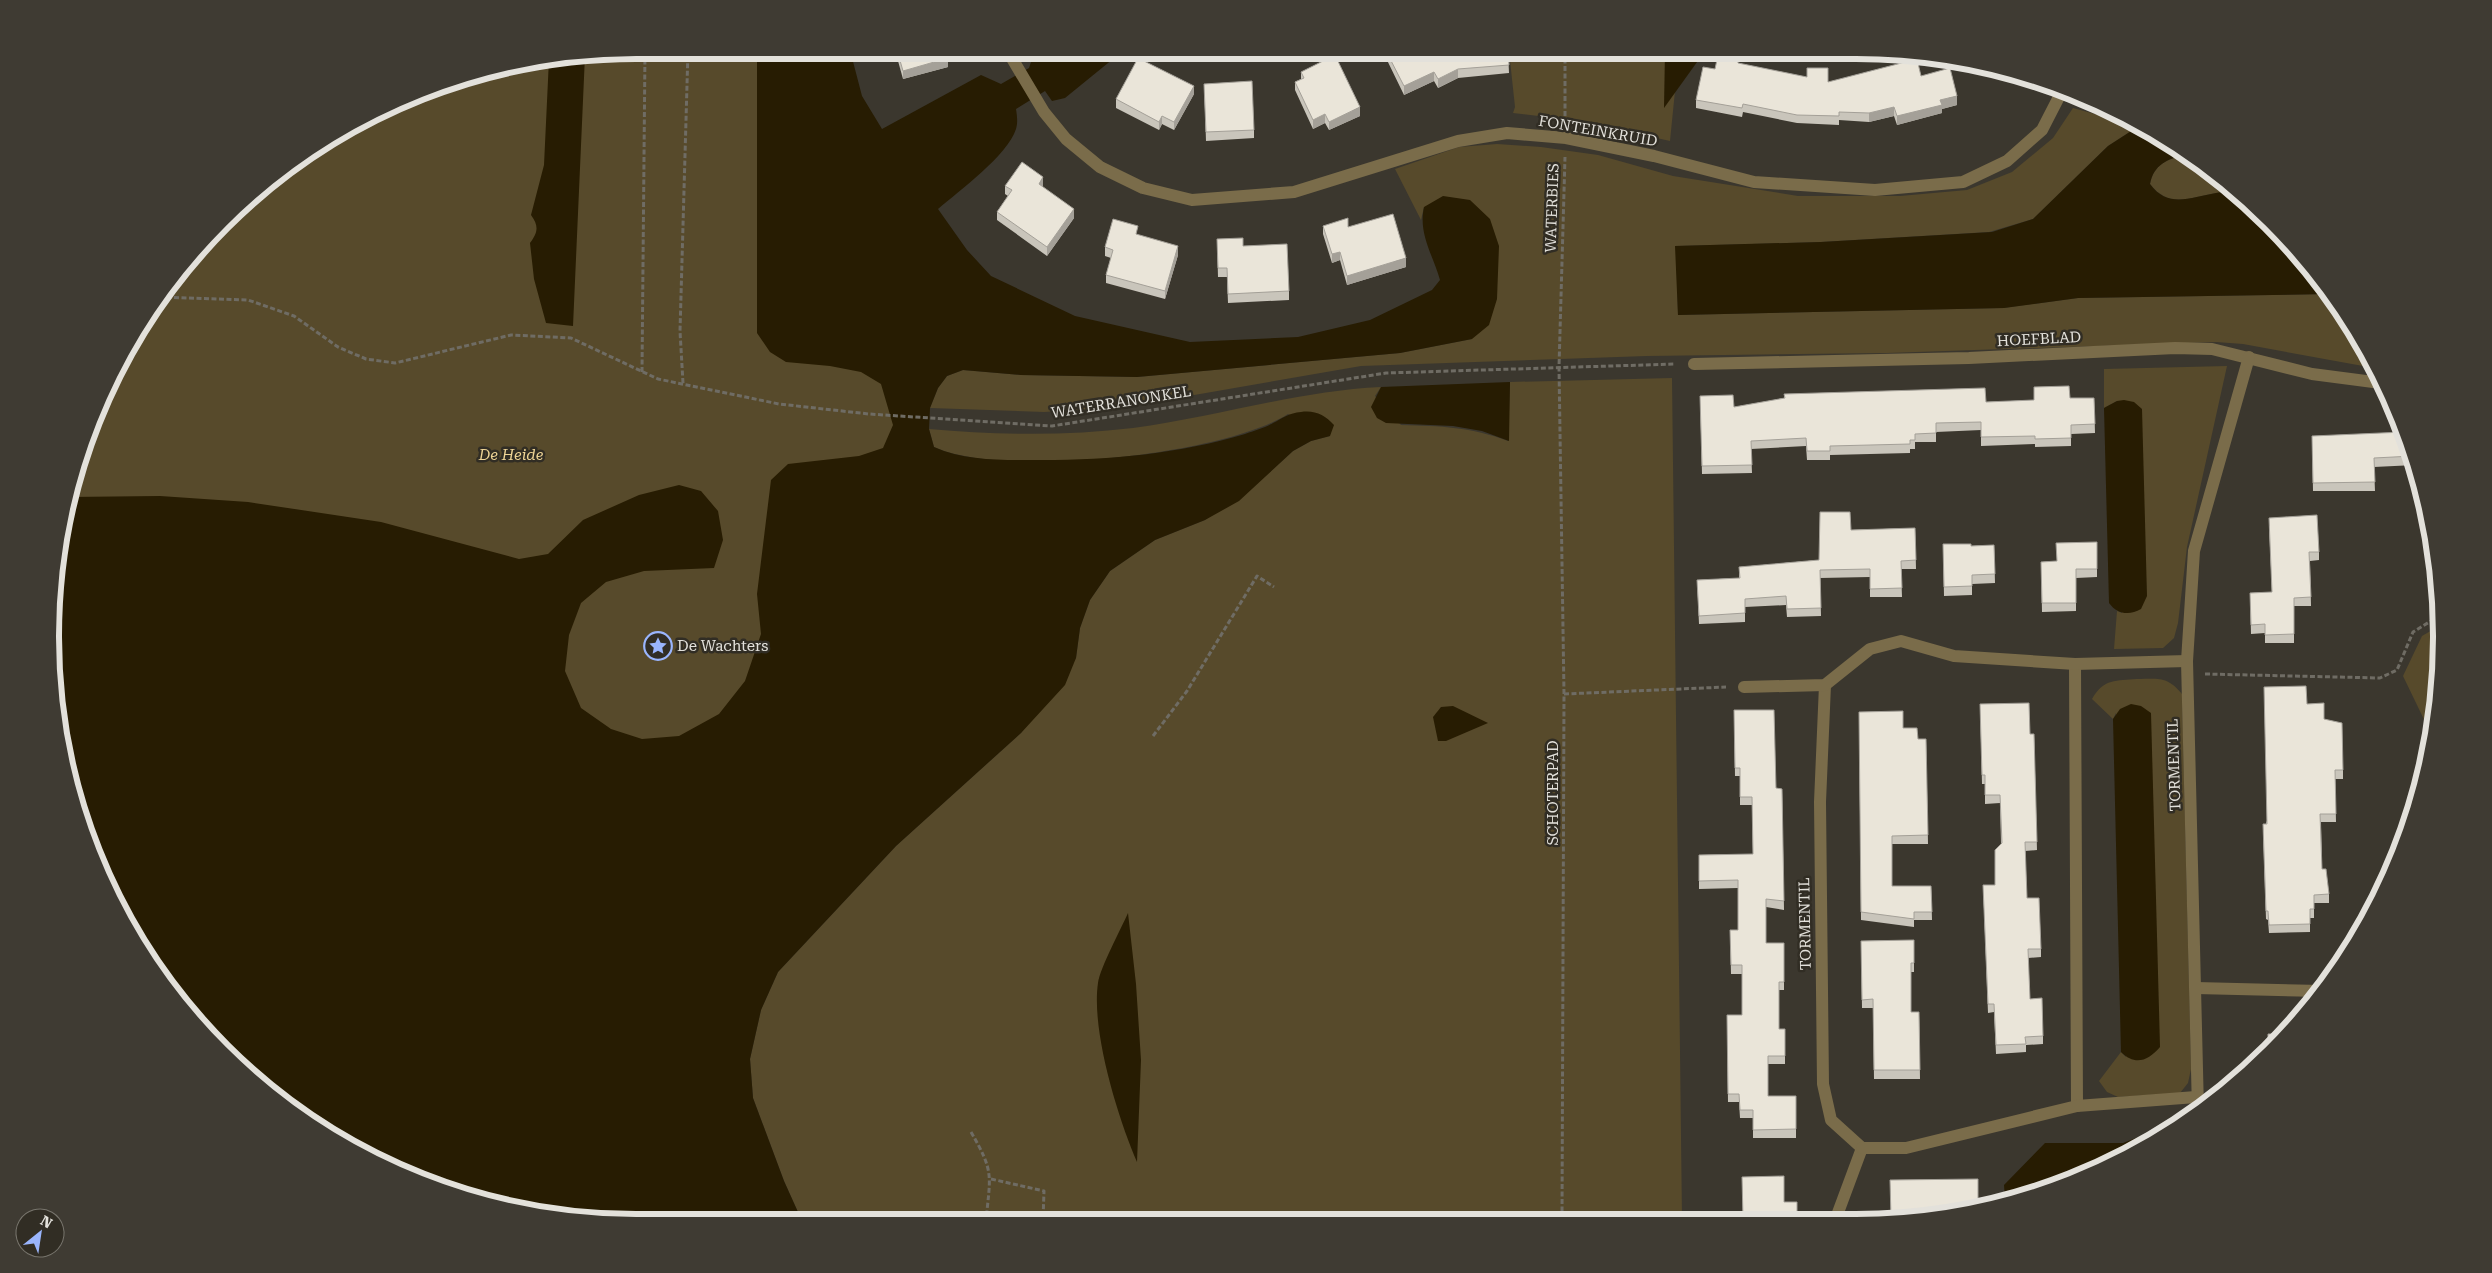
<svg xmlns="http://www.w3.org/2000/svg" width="2492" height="1273" font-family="'Roboto Serif',serif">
  <rect width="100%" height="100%" fill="#3b372e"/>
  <g fill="#574a2b">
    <path d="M637 50H818L919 364 867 641 222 1051 149 963 110 896 70 789 55 713 51 598 61 522 95 412 149 311 196 250 279 171 344 128 448 81 522 61Z"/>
    <path d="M1509 51H1679L1670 141 1580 121 1513 113 1515 107Z"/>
    <path d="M2073 108 2139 126 2108 146 2033 219 1989 232 1821 242 1676 246 1678 315 2003 308 2078 298 2328 294 2363 343 2374 368 2243 344 2216 342 1887 353 1647 356 1361 366 1131 406 1044 412 930 408 938 388 947 376 963 370 1021 375 1137 377 1400 353 1472 339 1424 207 1421 220 1395 169 1459 147 1497 144 1541 147 1598 155 1673 176 1798 196H1900L1967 190 2012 172 2053 138Z"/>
    <path d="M2185 154 2212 171 2236 193C2229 193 2222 192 2216 193 2191 197 2169 209 2150 184 2154 164 2167 160 2185 154Z"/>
    <path d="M2227 366 2187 547 2178 623 2174 638 2163 648 2114 649 2117 611 2122 613 2117 401 2104 408V369Z"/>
    <path d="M1672 378 1682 1219 802 1221 784 1181 753 1098 750 1059 761 1010 778 972 896 846 1021 733 1076 658 1080 628 1090 600 1110 571 1155 540 1205 520 1270 472 1293 451 1311 441 1330 436 1288 414C1224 455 1003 479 934 447L929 429C997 435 1066 436 1133 428 1216 417 1297 391 1381 387L1375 396 1401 425C1441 426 1471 427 1508 441L1510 382Z"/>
    <path d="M2439 626 2441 675 2431 734 2403 676 2422 636Z"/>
    <path d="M2137 679C2159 679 2167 676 2182 694L2191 1069 2188 1083 2180 1093 2118 1097 2107 1092 2099 1081 2121 1052 2126 1057 2116 713 2113 719 2092 699C2104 678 2116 681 2137 679Z"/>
  </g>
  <g fill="#271c02">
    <path d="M757 50H850L862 96 882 129 981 75 1001 84 1029 68 1035 50H1124L1065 98 1052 101 1045 91 1016 109C1017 116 1018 122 1016 129 1007 156 960 190 938 209L967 250 991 276 1075 316 1190 342 1298 337 1370 320 1432 290 1440 280C1433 255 1418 234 1424 207L1443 196 1470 200 1490 219 1499 246 1497 299 1489 325 1472 339 1400 353 1137 377 1021 375 963 370 947 376 938 388 930 408 929 429 934 447C963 460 996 460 1027 460 1100 461 1175 455 1245 434 1254 431 1265 428 1273 423 1283 418 1289 413 1301 412 1315 410 1325 415 1334 425L1330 436 1311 441 1293 451 1239 501 1205 520 1155 540 1110 571 1090 600 1080 628 1076 658 1065 685 1021 733 896 846 778 972 761 1010 750 1059 753 1098 784 1181 802 1221 598 1222 485 1203 377 1163 310 1124 222 1051 149 963 110 896 70 789 55 713 51 598 61 522 69 497 160 496 248 502 381 522 519 559 548 554 583 520 639 495 679 485 701 491 718 511 723 540 714 568 644 571 606 582 581 603 569 635 565 671 581 708 611 729 642 739 679 736 719 714 745 681 761 634 757 594 771 480 788 464 859 456 883 448 893 425 881 384 861 372 830 366 786 362 770 352 757 333Z"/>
    <path d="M1665 51H1705L1664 108Z"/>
    <path d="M585 55 573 326 546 323 534 279 530 243C538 232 539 226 531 215L544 165 549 59Z"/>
    <path d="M2139 126 2185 154C2167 160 2154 164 2150 184 2168 209 2191 197 2216 193 2222 192 2229 193 2236 193L2296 250 2328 294 2078 298 2004 308 1678 315 1675 246 1821 242 1992 232 2033 219 2108 146Z"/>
    <path d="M1510 382 1509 441 1482 431 1453 426 1386 423 1377 418 1371 407 1381 387Z"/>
    <path d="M2124 400 2134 402 2142 409 2147 596 2141 609C2129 616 2117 614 2109 603L2104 408 2117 401Z"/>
    <path d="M2131 704 2141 706 2151 713 2160 1047C2148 1061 2135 1066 2121 1052L2113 719 2120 709Z"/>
    <path d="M1453 706 1488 723 1446 741H1438L1433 717 1441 707Z"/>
    <path d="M1128 913 1136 984 1141 1060 1137 1162C1118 1118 1091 1031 1098 983 1100 968 1121 929 1128 913Z"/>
    <path d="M2141 1136 2151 1138 2080 1178 2061 1181 2058 1184 2005 1199 2004 1185 2045 1143H2123Z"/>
  </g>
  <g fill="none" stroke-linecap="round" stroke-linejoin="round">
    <g stroke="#6f6c64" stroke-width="3" stroke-dasharray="5 2.5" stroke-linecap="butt">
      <path d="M1565 51V118"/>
      <path d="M159 297 248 300 294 316 338 347 366 359 395 363 511 335 571 338 658 379 779 404 869 414 1052 426 1386 373 1675 364"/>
      <path d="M642 372 645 50"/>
      <path d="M683 383 680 331 688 50"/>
      <path d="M2205 674 2380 678 2397 670 2413 632 2439 616"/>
      <path d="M1564 694 1726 687"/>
      <path d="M1153 736 1187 691 1257 576 1274 587"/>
      <path d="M971 1132C995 1173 990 1176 986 1221"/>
      <path d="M991 1179 1044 1191 1043 1220"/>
      <path d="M1562 1219 1564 694 1559 367 1565 157"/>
    </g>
    <g stroke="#7a6c4a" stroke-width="12">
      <path d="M1007 50 1044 112 1066 139 1100 167 1143 188 1192 200 1294 192 1458 141 1507 133 1566 138 1654 156 1754 182 1875 190 1963 182 2007 161 2042 130 2062 91"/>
      <path d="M1694 364 1969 358 2175 348 2212 349 2312 374 2381 383"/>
      <path d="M2075 664 2077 1106"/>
      <path d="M1825 685 1820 802 1823 1084 1831 1120 1862 1148 1836 1218"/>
      <path d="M1744 687 1825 685 1870 649 1901 641 1954 656 2075 664 2187 661"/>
      <path d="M2196 988 2322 991"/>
      <path d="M2198 1110 2187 661 2194 551 2249 357"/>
      <path d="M1862 1148H1906L2077 1106 2196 1097"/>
    </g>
  </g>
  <g fill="#c9c5bb">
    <path d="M895 50H946L948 67 903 79Z"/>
    <path d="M1385 51H1508L1509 73 1458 78 1438 88 1434 81 1404 95 1385 56Z"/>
    <path d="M1738 63 1828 82 1921 76 1957 105 1942 109V113L1897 125 1894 116 1869 122 1839 120V125L1797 123 1743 112 1742 117 1696 108V100L1715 69Z"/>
    <path d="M1301 72 1360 116 1329 130 1325 123 1313 129 1295 90V82L1301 79Z"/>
    <path d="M1204 84 1254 130V138L1206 141Z"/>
    <path d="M1194 94 1174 130 1162 124 1159 130 1116 108V99Z"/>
    <path d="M1043 185 1042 187 1074 218 1047 256 997 220V212L1008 196 1005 194V186Z"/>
    <path d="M1323 226 1406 267 1347 285 1340 260 1332 263 1323 234Z"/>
    <path d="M1138 235 1178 255 1165 299 1106 283V275L1111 258 1105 256V247Z"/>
    <path d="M1217 239 1243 246 1289 291V300L1228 303 1227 277H1218Z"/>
    <path d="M1784 394 1986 402 2094 398 2095 433 2071 434V446L2035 447V444L1981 446V430L1936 432V442H1915V449H1910V453L1830 455V460H1807L1806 446 1751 449 1752 473 1702 474 1700 396 1734 407 1784 398Z"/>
    <path d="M2312 436 2411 448 2415 465 2374 467 2375 491H2313Z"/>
    <path d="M2420 487 2423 499H2420Z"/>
    <path d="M2269 526 2319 552V560L2310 561 2311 606H2294V643H2265V633L2251 634 2250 593 2272 592Z"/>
    <path d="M1915 528 1916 569H1901L1902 597H1870V577L1820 578 1821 616 1787 617 1786 605 1745 607V622L1699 624 1697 580 1739 578V567L1819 560 1851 530Z"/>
    <path d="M2097 542V577L2076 578V611L2042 612 2041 562 2057 561Z"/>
    <path d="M1943 544 1971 546 1994 545 1995 583 1972 584V595L1944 596Z"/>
    <path d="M1980 704 2030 734H2034L2037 850 2025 851 2027 898 2041 949V957L2028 958 2030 999 2043 1036V1044L2026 1045V1052L1996 1054 1994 1012 1988 1013 1983 885H1995L2001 843 2000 803 1985 804V784H1982Z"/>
    <path d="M2307 704 2324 719 2343 770V779H2335L2336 822H2321L2322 869 2329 894V903H2314V918H2310V932L2269 933 2268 920 2266 919 2263 832Z"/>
    <path d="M1734 710 1776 788 1782 789 1784 910 1766 907V943H1784V990H1779V1029H1785V1064H1768V1096H1796V1138H1753V1118H1740L1739 1102H1728L1727 1015H1742V974H1731L1730 930H1738V888L1699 889V855L1753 854 1752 805H1740V776H1735Z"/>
    <path d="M1859 712 1903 728 1918 739H1926L1928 844H1892V886H1931L1932 920H1914V927L1861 920Z"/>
    <path d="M1914 940V972H1911V1012H1919L1920 1079H1874L1873 1008H1862L1861 941Z"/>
  </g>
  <g fill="#a4a098">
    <path d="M948 58V67L903 79V71Z"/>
    <path d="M1458 69V78L1438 88V79Z"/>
    <path d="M1434 72V81L1404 95V86Z"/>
    <path d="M1194 86V94L1174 130V122Z"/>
    <path d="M1957 96V105L1942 109V113L1897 125V116L1940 100Z"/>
    <path d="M1360 107V116L1329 130V122Z"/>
    <path d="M1894 107V116L1869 122V113Z"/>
    <path d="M1325 114V123L1313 129V120Z"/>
    <path d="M1162 116V124L1159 130V122Z"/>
    <path d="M1043 177V185L1039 193V184Z"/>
    <path d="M1074 209V218L1047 256V247Z"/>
    <path d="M1178 246V255L1165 299V291Z"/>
    <path d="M1340 252V260L1332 263V254Z"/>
    <path d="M1406 258V267L1347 285V276Z"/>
  </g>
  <g fill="#eae5d9" stroke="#a4a098">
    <path d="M897 50H946L948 58 903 71Z"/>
    <path d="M1386 51H1508L1509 65 1458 69 1438 79 1434 72 1404 86Z"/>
    <path d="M1335 55 1360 107 1329 122 1325 114 1313 120 1295 82 1304 78 1301 72Z"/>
    <path d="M1718 55 1738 60V63L1807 77V68H1828V82L1917 59 1921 76 1950 68 1957 96 1940 100 1942 105 1897 116 1894 107 1869 113 1839 112V116L1797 115 1743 104 1742 108 1696 100 1703 67 1715 69Z"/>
    <path d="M1138 58 1194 86 1174 122 1162 116 1159 122 1116 99Z"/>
    <path d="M1252 81 1254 130 1206 132 1204 84Z"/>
    <path d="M1022 162 1043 177 1039 184 1074 209 1047 247 997 212 1012 190 1005 186Z"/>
    <path d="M1393 214 1406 258 1347 276 1340 252 1332 254 1323 226 1348 218V227Z"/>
    <path d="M1113 219 1138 226 1136 234 1178 246 1165 291 1106 275 1113 250 1105 247Z"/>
    <path d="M1243 238V246L1287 244 1289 291 1228 294 1227 268H1218L1217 239Z"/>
    <path d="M2069 386 2070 398H2094L2095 424 2071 425V438L2035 439V436L1981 437V422L1936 423V433L1915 434V440H1910V444L1830 446V451H1807L1806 438 1751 441 1752 465 1702 466 1700 396 1733 395 1734 407 1785 398 1784 394 1985 388 1986 402 2034 400V387Z"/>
    <path d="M2404 432 2411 448 2413 456 2374 458 2375 482 2313 483 2312 436Z"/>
    <path d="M1820 512H1850L1851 530 1915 528 1916 560 1901 561 1902 588 1870 589V569L1820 570 1821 608 1787 609 1786 596 1745 599V613L1699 616 1697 580 1740 578 1739 567 1819 560Z"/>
    <path d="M2317 515 2319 552H2309L2311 597 2294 598V634L2265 635V624L2251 625 2250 593 2272 592 2269 518Z"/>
    <path d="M2097 542V569H2076V603H2042L2041 562 2057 561 2056 543Z"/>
    <path d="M1943 544H1971V546L1994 545 1995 574 1972 575V586L1944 587Z"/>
    <path d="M2306 686 2307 704 2324 703V719L2342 723 2343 770H2335L2336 814H2320L2322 869H2326L2329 894 2314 895V909H2310V924L2269 925 2268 911H2266L2263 824H2267L2264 687Z"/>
    <path d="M2029 703 2030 734H2034L2037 842H2025L2027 898H2039L2041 949H2028L2030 999 2042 998 2043 1036 2025 1037 2026 1044 1996 1045 1994 1004H1988L1983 885H1995V850L2002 843 2000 795H1985V775H1982L1980 704Z"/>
    <path d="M1734 710H1774L1776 788 1782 789 1784 901 1766 899V943H1784V982H1779V1029H1785V1056H1768V1096H1796V1129L1753 1130V1110H1740L1739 1094H1728L1727 1015H1742V965H1731L1730 930H1738V880L1699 881V855L1753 854 1752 797H1740V768H1735Z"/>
    <path d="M1903 711V728H1917L1918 739H1926L1928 835 1892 836V886H1931L1932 912H1914V919L1861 912 1859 712Z"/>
    <path d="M1914 940V963H1911V1012H1919L1920 1070H1874L1873 999 1862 1000 1861 941Z"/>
    <path d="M2268 1034H2281L2268 1046Z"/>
    <path d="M1784 1176V1202H1797V1218H1743L1742 1177Z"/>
    <path d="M1978 1179V1206L1932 1218H1891L1890 1180Z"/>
  </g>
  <defs>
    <symbol id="sight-ring" viewBox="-11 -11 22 22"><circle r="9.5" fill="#312d24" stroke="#9ab5fd" stroke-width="1.5"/><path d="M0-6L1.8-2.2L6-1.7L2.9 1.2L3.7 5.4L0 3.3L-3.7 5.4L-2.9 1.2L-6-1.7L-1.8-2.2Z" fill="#9ab5fd"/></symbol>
  </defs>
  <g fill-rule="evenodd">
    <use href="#sight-ring" x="642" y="630" width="32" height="32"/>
  </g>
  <g text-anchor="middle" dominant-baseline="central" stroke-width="5" stroke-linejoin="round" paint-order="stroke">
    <g font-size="15" fill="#e3e1db" stroke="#312d24">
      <text transform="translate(1598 131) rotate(10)">FONTEINKRUID</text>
      <text transform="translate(1552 208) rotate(-88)">WATERBIES</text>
      <text transform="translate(2039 339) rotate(-3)">HOEFBLAD</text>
      <text transform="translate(1121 402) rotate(-9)">WATERRANONKEL</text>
      <text transform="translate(2174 765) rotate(-92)">TORMENTIL</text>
      <text transform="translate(1553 793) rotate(-90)">SCHOTERPAD</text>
      <text transform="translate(1805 924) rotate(-91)">TORMENTIL</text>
    </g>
    <g font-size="15" font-style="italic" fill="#eed495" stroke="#312d24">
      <text x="511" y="455">De Heide</text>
    </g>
    <g font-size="15" fill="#e3e1db" stroke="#312d24" text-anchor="start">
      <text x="677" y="646">De Wachters</text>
    </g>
  </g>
  <path d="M0 0H2492V1273H0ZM636 59H1856A577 577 0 0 1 2433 636V637A577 577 0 0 1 1856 1214H636A577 577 0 0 1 59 637V636A577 577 0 0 1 636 59Z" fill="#3f3b33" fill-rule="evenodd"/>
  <path fill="none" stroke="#e3e1db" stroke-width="6" d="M636 59H1856A577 577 0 0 1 2433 636V637A577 577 0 0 1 1856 1214H636A577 577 0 0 1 59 637V636A577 577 0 0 1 636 59Z"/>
  <g transform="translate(40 1233) rotate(30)"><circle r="24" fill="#312d24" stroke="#78756d"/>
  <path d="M0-4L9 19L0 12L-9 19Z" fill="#9ab5fd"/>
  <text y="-8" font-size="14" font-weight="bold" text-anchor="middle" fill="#e3e1db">N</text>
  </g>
</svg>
